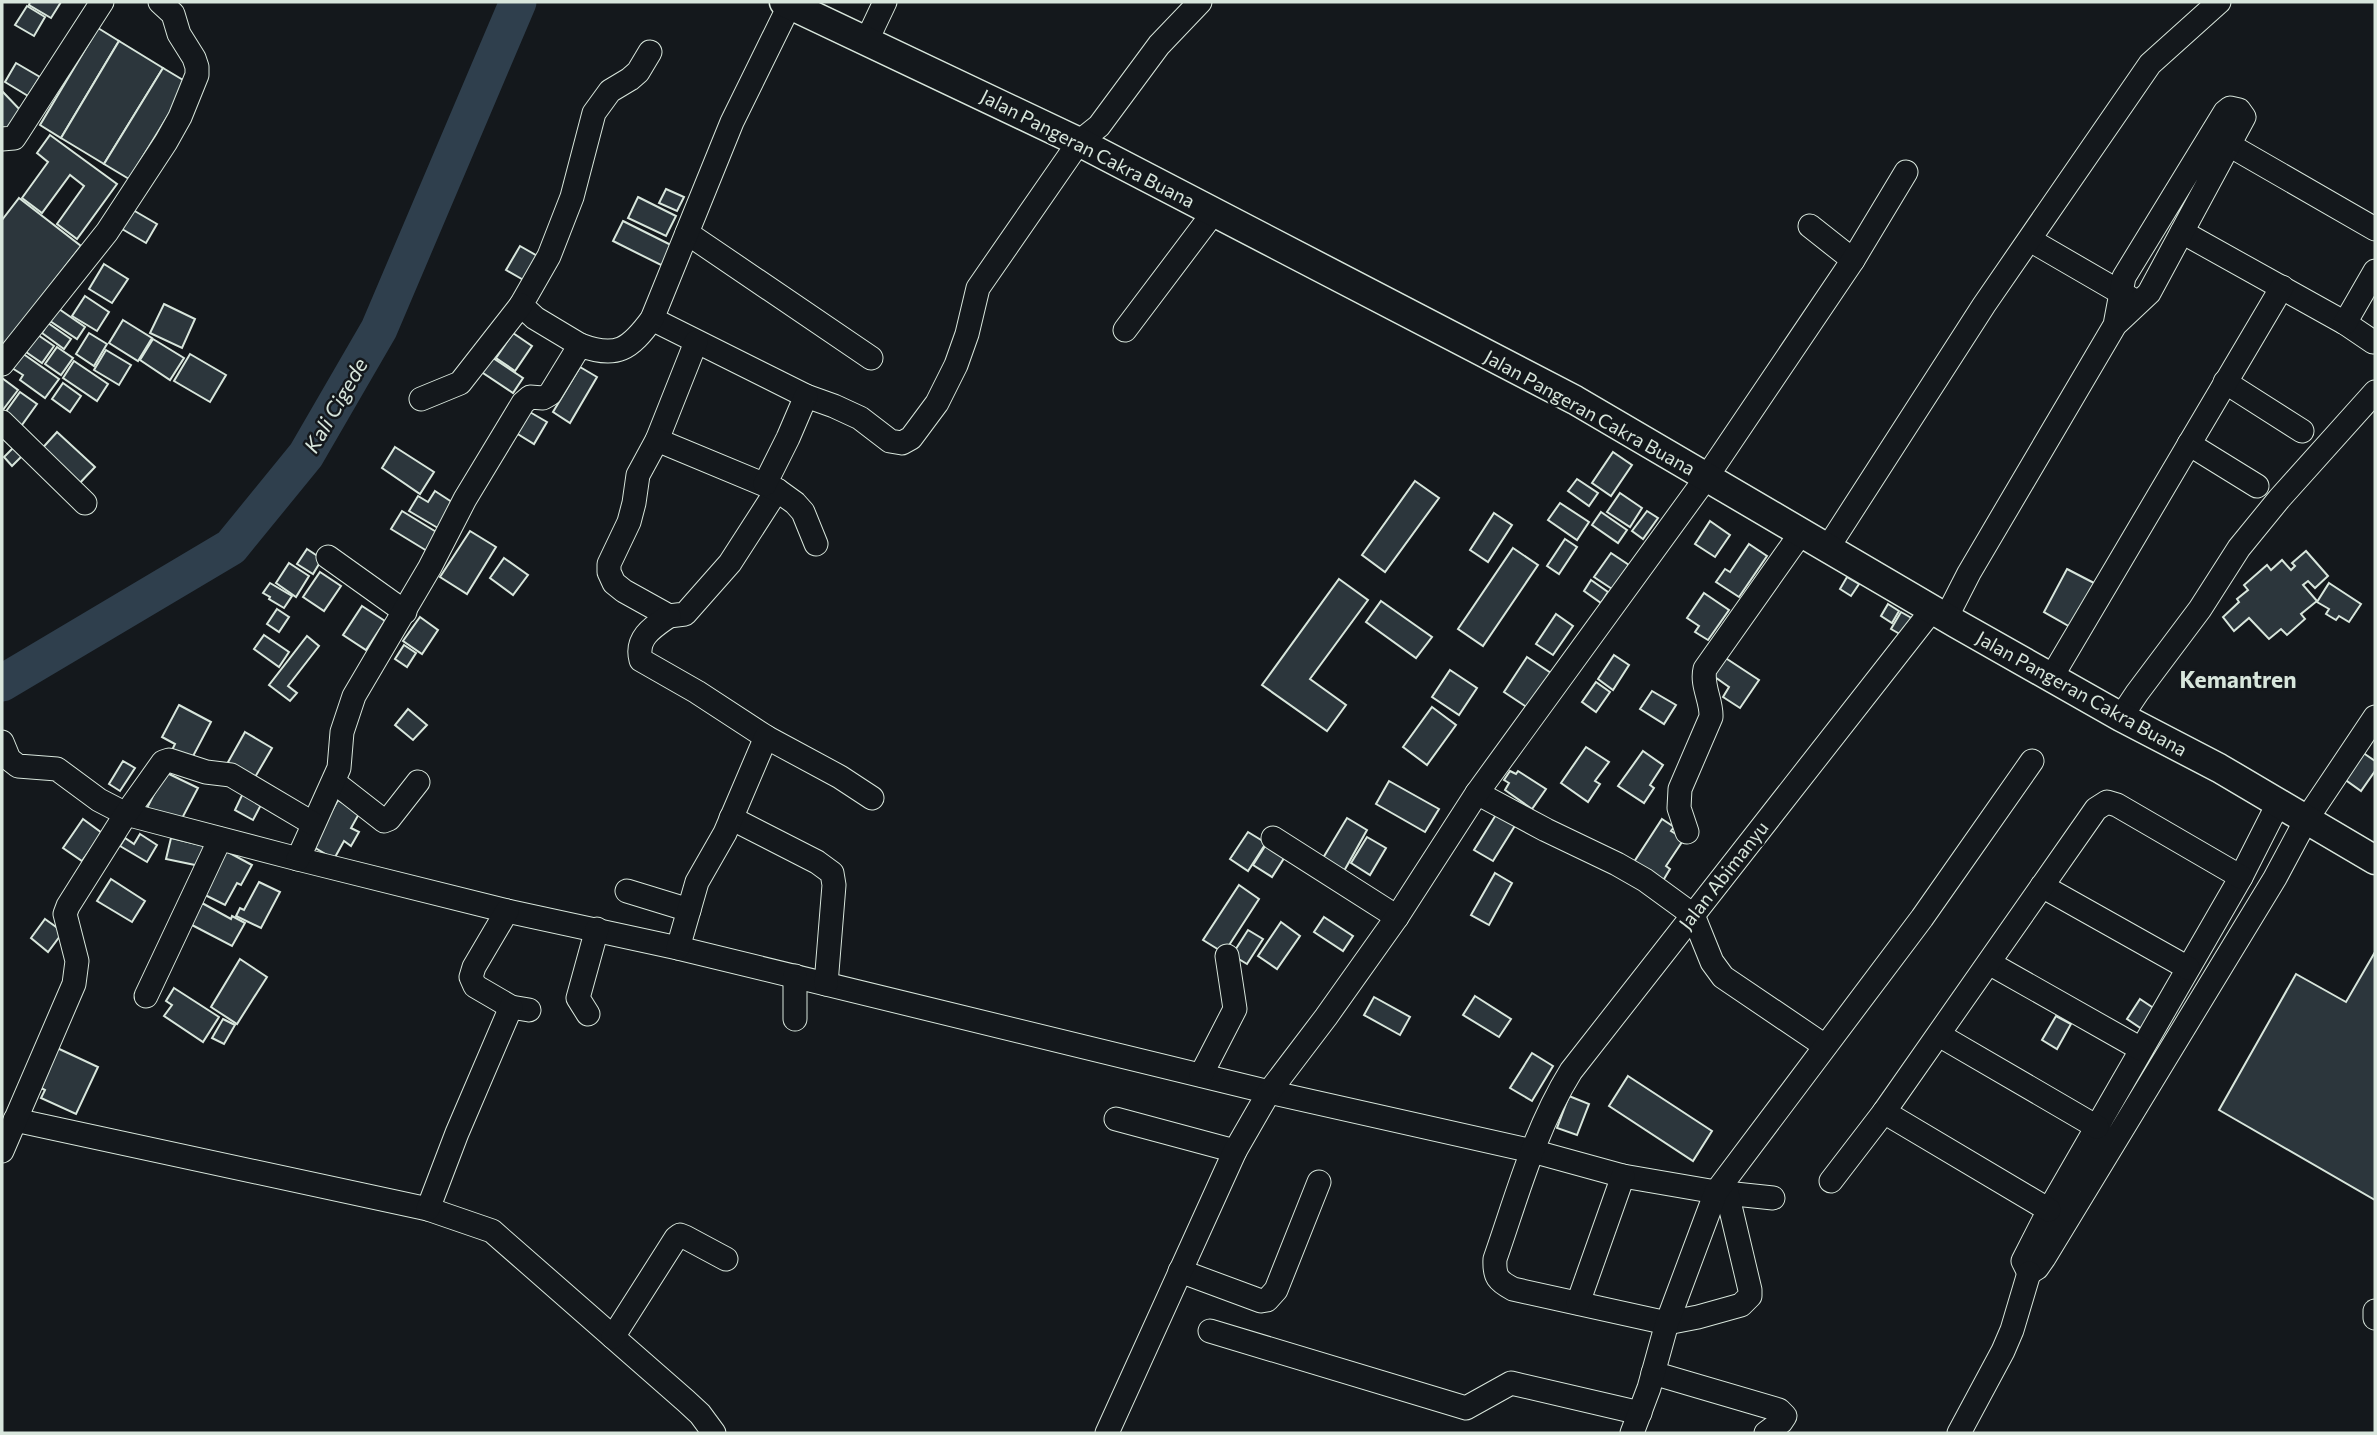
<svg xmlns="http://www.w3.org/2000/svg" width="2377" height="1435" font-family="Commissioner,sans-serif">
  <rect width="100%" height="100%" fill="#14181c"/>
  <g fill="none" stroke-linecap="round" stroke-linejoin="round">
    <path stroke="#2f3f4d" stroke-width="37" d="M2 683 231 547 306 455 379 329 518 2"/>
  </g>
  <g fill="#2c363c" stroke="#d8e6dc" stroke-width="2">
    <path d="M30 2H61L51 18 29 5Z"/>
    <path d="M27 6 45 17 34 36 15 25Z"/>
    <path d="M98 28 119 41 61 138 40 125Z"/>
    <path d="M119 41 163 68 104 164 61 138Z"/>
    <path d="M16 63 40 77 28 96 5 82Z"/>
    <path d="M163 68 188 83 129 179 104 164Z"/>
    <path d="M2 91 24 114 2 135Z"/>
    <path d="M50 135 117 184 77 239 57 224 84 186 70 175 42 213 22 198 48 162 37 153Z"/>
    <path d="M666 189 684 197 677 211 659 203Z"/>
    <path d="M638 197 676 216 666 236 628 218Z"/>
    <path d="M19 198 81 246 2 348V220Z"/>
    <path d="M133 210 157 224 146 243 122 229Z"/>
    <path d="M623 221 675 247 665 267 613 241Z"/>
    <path d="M520 246 541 258 527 282 506 270Z"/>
    <path d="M104 264 128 279 112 303 89 289Z"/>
    <path d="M85 296 109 312 97 331 72 316Z"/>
    <path d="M164 304 195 319 182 348 150 333Z"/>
    <path d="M59 309 85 327 77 339 50 321Z"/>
    <path d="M123 320 152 338 138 361 109 343Z"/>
    <path d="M48 323 71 339 64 349 42 333Z"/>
    <path d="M89 333 107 344 94 366 76 354Z"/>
    <path d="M513 333 532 346 515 371 496 358Z"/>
    <path d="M38 335 54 346 42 363 26 352Z"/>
    <path d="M153 339 184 358 170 380 140 360Z"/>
    <path d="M57 347 73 358 61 375 45 364Z"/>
    <path d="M106 350 131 365 119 385 94 370Z"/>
    <path d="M22 353 59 379 45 398 20 380 23 375 12 368Z"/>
    <path d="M190 354 226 375 210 402 174 381Z"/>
    <path d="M490 356 523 378 513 393 480 371Z"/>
    <path d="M74 361 108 384 97 401 63 378Z"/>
    <path d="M580 367 597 377 570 423 553 412Z"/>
    <path d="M2 378 18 390 2 411Z"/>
    <path d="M63 383 81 396 70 412 52 399Z"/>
    <path d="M20 392 37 404 19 429 2 417Z"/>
    <path d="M528 411 547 422 534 444 516 433Z"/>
    <path d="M57 432 95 467 76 487 38 453Z"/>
    <path d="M18 443 26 452 12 466 4 457Z"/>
    <path d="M395 447 434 472 420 494 382 468Z"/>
    <path d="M1613 452 1632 465 1611 496 1592 483Z"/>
    <path d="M1577 479 1598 493 1589 506 1568 491Z"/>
    <path d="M1415 481 1439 498 1385 572 1362 555Z"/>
    <path d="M435 491 458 506 443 531 409 511 418 496 428 502Z"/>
    <path d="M1620 493 1642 508 1630 527 1607 512Z"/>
    <path d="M1560 503 1589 522 1577 540 1548 520Z"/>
    <path d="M402 511 438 533 427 551 391 529Z"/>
    <path d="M1647 511 1658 518 1643 539 1632 531Z"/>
    <path d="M1601 512 1627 530 1618 543 1592 525Z"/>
    <path d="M1494 513 1512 525 1488 562 1470 550Z"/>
    <path d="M1710 521 1730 535 1715 557 1695 544Z"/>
    <path d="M470 531 496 547 467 594 440 577Z"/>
    <path d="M1565 539 1577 547 1559 574 1547 566Z"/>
    <path d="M1749 544 1767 556 1739 597 1716 582 1725 569 1730 572Z"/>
    <path d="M1513 548 1538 565 1483 646 1458 629Z"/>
    <path d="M307 549 322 559 313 574 297 564Z"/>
    <path d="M2306 551 2328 576 2315 588 2308 581 2303 585 2317 601 2301 614 2305 619 2287 635 2281 629 2269 639 2249 618 2234 631 2223 617 2239 602 2237 599 2248 590 2244 585 2267 565 2271 570 2282 560 2291 570 2295 566 2292 563Z"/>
    <path d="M1611 553 1629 565 1612 589 1594 577Z"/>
    <path d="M504 558 528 575 513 595 490 578Z"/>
    <path d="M289 563 309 576 296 597 276 583Z"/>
    <path d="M2067 569 2096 584 2072 628 2044 612Z"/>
    <path d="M320 572 341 586 324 611 303 597Z"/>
    <path d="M1847 577 1859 584 1851 596 1840 589Z"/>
    <path d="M1339 579 1368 600 1310 679 1346 705 1327 731 1262 685Z"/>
    <path d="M1591 580 1608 592 1601 603 1584 591Z"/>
    <path d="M270 583 292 596 284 608 269 599 270 597 263 593Z"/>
    <path d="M2329 583 2361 604 2349 622 2339 616 2336 620 2326 614 2329 609 2317 602Z"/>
    <path d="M1704 593 1729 610 1708 640 1695 632 1699 626 1687 618Z"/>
    <path d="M1381 601 1432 637 1416 658 1366 622Z"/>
    <path d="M1888 604 1899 611 1892 623 1881 616Z"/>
    <path d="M362 606 385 621 366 650 343 635Z"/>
    <path d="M277 609 289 617 279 632 267 624Z"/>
    <path d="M1901 612 1915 620 1905 637 1891 629Z"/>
    <path d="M1556 614 1573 626 1553 655 1536 644Z"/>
    <path d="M420 617 438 630 422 654 403 641Z"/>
    <path d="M264 635 289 652 279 667 254 649Z"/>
    <path d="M307 636 319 646 288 686 297 693 290 701 269 685Z"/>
    <path d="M404 645 416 653 407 667 395 659Z"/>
    <path d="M1614 655 1629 665 1613 690 1598 679Z"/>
    <path d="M1527 657 1551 673 1528 708 1504 692Z"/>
    <path d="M1724 657 1759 680 1740 708 1723 697 1729 687 1712 675Z"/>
    <path d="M1450 670 1477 688 1459 715 1432 697Z"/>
    <path d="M1596 682 1610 692 1596 712 1582 702Z"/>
    <path d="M1652 691 1676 705 1664 724 1640 709Z"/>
    <path d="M179 705 211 722 191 760 172 750 175 744 162 737Z"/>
    <path d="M1432 707 1456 725 1427 765 1403 747Z"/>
    <path d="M408 709 427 725 413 740 395 725Z"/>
    <path d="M245 732 272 748 254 779 227 764Z"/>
    <path d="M1586 747 1609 762 1595 781 1600 784 1588 802 1561 783Z"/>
    <path d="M2359 750 2375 761V771L2361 791 2340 776Z"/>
    <path d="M1643 751 1663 765 1650 785 1654 788 1644 803 1618 786Z"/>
    <path d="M123 761 135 768 120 791 109 784Z"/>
    <path d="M1510 771 1516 774 1518 771 1546 789 1532 809 1505 790 1509 783 1504 780Z"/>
    <path d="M165 772 198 788 179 824 147 808Z"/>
    <path d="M1389 781 1439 809 1425 832 1376 804Z"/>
    <path d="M244 791 263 801 253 820 235 810Z"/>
    <path d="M338 800 360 812 351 828 359 832 351 846 344 841 334 859 312 846Z"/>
    <path d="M1497 813 1516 824 1493 861 1474 850Z"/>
    <path d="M1347 818 1367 830 1344 871 1323 858Z"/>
    <path d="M83 819 102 833 82 861 63 848Z"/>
    <path d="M1662 819 1674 827 1671 831 1684 839 1666 866 1670 869 1661 884 1632 865Z"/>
    <path d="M1248 832 1266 843 1248 871 1230 859Z"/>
    <path d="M140 834 157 845 147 862 120 846 125 838 134 844Z"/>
    <path d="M1367 837 1386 848 1370 875 1351 863Z"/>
    <path d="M171 838 205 846 200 866 166 859Z"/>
    <path d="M1269 840 1288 852 1272 877 1253 865Z"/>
    <path d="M226 851 252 865 241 885 237 883 225 905 203 894Z"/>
    <path d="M1495 873 1512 883 1489 925 1471 915Z"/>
    <path d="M111 879 145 901 132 922 97 901Z"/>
    <path d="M259 882 280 892 261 928 236 916 240 908 244 910Z"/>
    <path d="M1239 885 1259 899 1224 953 1203 940Z"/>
    <path d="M202 903 231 919 232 916 245 923 232 946 190 924Z"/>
    <path d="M1324 917 1353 936 1343 951 1314 932Z"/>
    <path d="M45 919 63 932 48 952 31 938Z"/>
    <path d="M1281 922 1300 936 1277 969 1258 956Z"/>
    <path d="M1248 930 1263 939 1247 964 1232 955Z"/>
    <path d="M2375 952V1200L2219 1110 2296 974 2346 1002Z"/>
    <path d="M240 959 267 977 237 1024 211 1007Z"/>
    <path d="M174 988 219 1017 203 1042 164 1016 172 1005 166 1001Z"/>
    <path d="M1475 996 1511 1019 1499 1037 1463 1015Z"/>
    <path d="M1374 997 1410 1017 1400 1035 1364 1015Z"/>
    <path d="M2140 999 2155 1009 2142 1029 2127 1019Z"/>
    <path d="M2056 1016 2071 1024 2057 1049 2042 1040Z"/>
    <path d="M223 1019 235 1025 224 1044 212 1038Z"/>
    <path d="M55 1047 98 1067 76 1114 41 1098 45 1090 37 1086Z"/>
    <path d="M1532 1053 1553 1066 1532 1101 1510 1088Z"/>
    <path d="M1628 1076 1712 1131 1693 1161 1609 1106Z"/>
    <path d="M1569 1096 1589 1104 1577 1135 1557 1128Z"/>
  </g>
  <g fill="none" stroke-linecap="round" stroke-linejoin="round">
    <defs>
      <g id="minor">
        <path d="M867 40 885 2"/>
        <path d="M2217 138 2375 229"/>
        <path d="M2 139 14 138 18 132 102 2"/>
        <path d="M1810 226 1853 260"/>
        <path d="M2182 232 2345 323 2373 342"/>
        <path d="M687 233 871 358"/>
        <path d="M2030 240 2130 298"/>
        <path d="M652 319 806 396 834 406 860 418 890 441 902 443 911 438 937 403 956 365 967 334 978 288 1079 142 1099 126 1159 45 1200 2"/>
        <path d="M2345 323 2375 271"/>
        <path d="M1125 330 1214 212"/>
        <path d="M696 342 657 440 638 475 634 503 629 522 609 564V572L614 583 624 591 669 616 685 614 730 563 777 490"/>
        <path d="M580 345 535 318 521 305 549 256 572 197 594 113 610 91 630 79 638 72 650 52"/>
        <path d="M2 364 107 232 166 142 180 117 197 75V67L194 58 179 34 173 14 160 2"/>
        <path d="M2225 382 2302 431"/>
        <path d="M421 399 460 383 521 305"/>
        <path d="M2 422 85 503"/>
        <path d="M657 440 777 490 795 503 803 512 816 544"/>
        <path d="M2189 444 2257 486"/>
        <path d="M765 484 788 438 806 396"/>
        <path d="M1827 549 1984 305 2150 64 2219 2"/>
        <path d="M328 557 405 612"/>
        <path d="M669 616C653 627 635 638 641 660L697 692 766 737"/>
        <path d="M1946 618 1969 573 2115 325 2149 293 2244 117 2239 110 2230 108 2225 112 2124 277 2115 325"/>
        <path d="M2051 678 2282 287"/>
        <path d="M2121 717 2137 693 2200 609 2239 548 2279 499 2375 392"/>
        <path d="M2 742 9 759 18 766 57 769 99 800 126 814 298 859 507 911 678 948 1269 1092 1532 1151 1623 1176 1716 1192 1773 1198"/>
        <path d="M334 782 384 821 389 819 418 782"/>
        <path d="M1477 793 1546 830 1617 864 1645 880 1693 915 1712 962 1723 977 1825 1046"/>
        <path d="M2278 804 2241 877 2049 1210 2023 1261 2029 1273 2037 1268 2044 1258 2275 878 2306 820 2375 717"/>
        <path d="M731 818 817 862 832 873 834 885 826 984"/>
        <path d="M1687 832 1679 808 1680 789 1711 717C1712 701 1701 685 1705 669L1801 533"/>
        <path d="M1273 838 1397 917"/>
        <path d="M298 859 339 768 342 732 354 696 430 567 465 499 523 403 530 397 543 398 550 394 580 345C617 359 630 349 652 319L732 122 790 4"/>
        <path d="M2042 886 2188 968"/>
        <path d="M627 891 689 910"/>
        <path d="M507 911 474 967 471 977 475 986 511 1007 529 1010"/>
        <path d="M678 948 697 882 725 833 766 737 840 777 872 798"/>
        <path d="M1989 963 2141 1049"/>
        <path d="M146 996 220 839"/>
        <path d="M588 1014 578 998 597 929"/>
        <path d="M795 1019V976"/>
        <path d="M1939 1035 2097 1127"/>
        <path d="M1201 1075 1235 1009 1227 956"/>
        <path d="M1116 1119 1235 1151"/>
        <path d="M15 1120 428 1209 492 1231 686 1401 700 1414 714 1433"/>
        <path d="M2 1151 74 984 77 961 65 914 68 906 126 814 163 762 169 760 206 772 231 775 312 823"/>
        <path d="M1831 1181 1884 1112"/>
        <path d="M1727 1193 1750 1290V1296L1741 1305 1698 1317 1667 1323 1513 1289C1498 1281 1494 1277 1495 1259 1517 1196 1535 1129 1571 1071L1932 610"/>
        <path d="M428 1209 457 1133 511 1007"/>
        <path d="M2049 1210 1884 1112 2096 809 2107 802 2117 805 2241 877"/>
        <path d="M1180 1271 1261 1301 1267 1300 1276 1290 1319 1182"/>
        <path d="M1578 1303 1623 1176"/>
        <path d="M2375 1311V1318"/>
        <path d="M1210 1331 1466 1408 1511 1383 1640 1413"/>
        <path d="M613 1337 676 1238 680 1235 685 1237 726 1259"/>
        <path d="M1653 1373 1779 1410 1785 1416 1781 1422 1766 1433"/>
        <path d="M1107 1433 1235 1151 1269 1092 1326 1017 1397 917 1477 793 1706 478 1853 260 1906 172"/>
        <path d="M1632 1433 1649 1388 1667 1323 1716 1192 1922 918 2032 761"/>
        <path d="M1959 1433 2003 1351 2012 1330 2029 1273"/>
      </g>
      <path id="major" d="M784 2 1079 142 1575 400 1957 624 2121 717 2219 768 2375 860"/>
    </defs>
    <use href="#minor" stroke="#d8e6dc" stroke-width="25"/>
    <use href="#major" stroke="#d8e6dc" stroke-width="31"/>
    <use href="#minor" stroke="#14181c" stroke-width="23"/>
    <use href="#major" stroke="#14181c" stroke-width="28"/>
  </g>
  <g text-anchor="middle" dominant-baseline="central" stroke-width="5" stroke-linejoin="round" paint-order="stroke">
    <g font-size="19" fill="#d8e6dc" stroke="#14181c">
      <text transform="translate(1088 148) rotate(27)">Jalan Pangeran Cakra Buana</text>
      <text transform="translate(1590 412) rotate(29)">Jalan Pangeran Cakra Buana</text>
      <text transform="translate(2082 693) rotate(29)">Jalan Pangeran Cakra Buana</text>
      <text transform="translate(1723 875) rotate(-52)">Jalan Abimanyu</text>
    </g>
    <g font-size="21" font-style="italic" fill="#d8e6dc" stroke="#14181c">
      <text transform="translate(335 405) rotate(-60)">Kali Cigede</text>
    </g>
    <g font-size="23" font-weight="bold" fill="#d8e6dc" stroke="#14181c">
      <text x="2238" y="679">Kemantren</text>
    </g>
  </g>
  <rect width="2377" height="1435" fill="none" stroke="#d8e6dc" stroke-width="7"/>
</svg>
